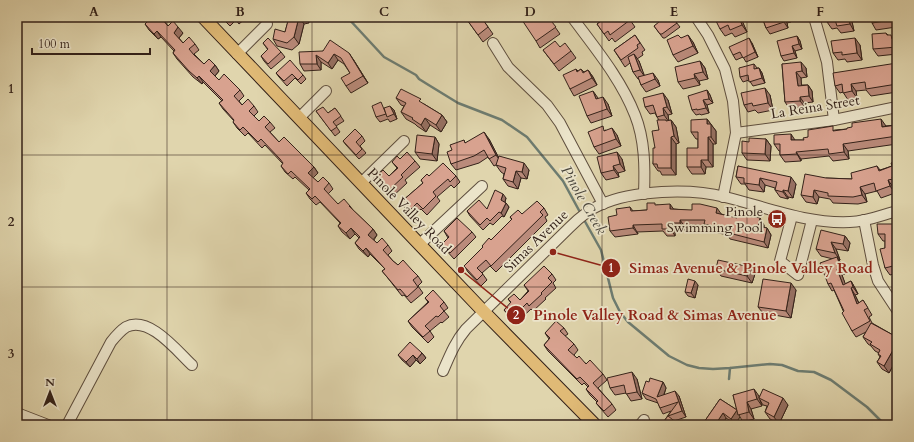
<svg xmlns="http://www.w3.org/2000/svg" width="914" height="442" font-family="Cardo,serif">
  <rect width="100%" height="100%" fill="#e0d5ad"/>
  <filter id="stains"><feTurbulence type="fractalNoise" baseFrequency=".005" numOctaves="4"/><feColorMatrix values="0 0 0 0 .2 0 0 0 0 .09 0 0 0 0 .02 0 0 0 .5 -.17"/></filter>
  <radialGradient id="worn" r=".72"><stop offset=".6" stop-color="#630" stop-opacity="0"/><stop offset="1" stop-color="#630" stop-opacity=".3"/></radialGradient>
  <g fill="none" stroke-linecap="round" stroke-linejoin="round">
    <g stroke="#6d7c71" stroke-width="2.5">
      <path d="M347 17 384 57 416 75 419 79 427 84 458 103 502 120 527 137 563 181 581 214"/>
      <path d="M583 218 601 250 613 298 620 312 628 322 669 356 687 365 699 368 713 369 730 368 770 364 782 365 798 371 814 372 831 380 867 407 881 421 889 425"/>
      <path d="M729 379 730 368"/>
    </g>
    <defs>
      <g id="minor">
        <path d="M572 17C595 48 621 79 635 115 645 140 645 168 644 194"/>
        <path d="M696 17 708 35 725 69 733 101 736 133 723 197"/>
        <path d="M814 17 827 62 834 120"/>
        <path d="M493 43 508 67 547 105 560 123 603 204"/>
        <path d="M237 54 267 24"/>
        <path d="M299 118 326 91"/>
        <path d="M736 133 834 120 897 107"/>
        <path d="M361 183 404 141"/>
        <path d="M792 216 780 261 798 275 812 220"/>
        <path d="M864 220 873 265 878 281 897 310"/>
        <path d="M420 244 482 186"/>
        <path d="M443 371C450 355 455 342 466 329L570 227C579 218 588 210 600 205 633 190 690 188 725 197 766 207 807 224 850 222 866 222 882 215 897 211"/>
        <path d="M17 413 48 425"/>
        <path d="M67 425 111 342C115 337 120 331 126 327 149 315 177 351 192 365"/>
        <path d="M640 425 644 420"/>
      </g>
      <path id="major" d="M203 17 483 311 595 425"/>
    </defs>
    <use href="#minor" stroke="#5e4e3e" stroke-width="12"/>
    <use href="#major" stroke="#332119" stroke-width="14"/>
    <use href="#minor" stroke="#ebe4ca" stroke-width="10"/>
    <use href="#major" stroke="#e0ba76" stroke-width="12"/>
  </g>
  <g fill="#ba8b7b" stroke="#332119">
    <path d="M141 17H168L169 18 165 22 168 26 183 33 179 38 183 43 195 44 199 50 194 54 204 64 215 65 219 71 215 76 219 80 240 90 244 96 239 101 242 105 254 106 258 112 254 116 259 121 270 122 275 128 270 132 279 142 314 167 318 173 313 178 318 182 329 183 333 189 328 194 338 204 350 206 353 210 373 229 377 235 374 240 377 243 388 245 392 251 388 255 393 261 398 265 418 276 422 282 418 286 423 293 411 303 404 295 402 296 387 277 382 271 385 269 370 254 368 257 359 249 355 243 359 238 355 234 350 239 342 232 338 226 340 223 320 202 316 205 310 199 306 193 309 190 295 177 293 179 285 172 281 166 283 164 265 145 262 148 248 133 245 136 237 128 233 122 234 121 223 109 219 103 222 101 203 82 202 84 193 77 177 59 173 53 174 51 161 37 158 39 149 30 145 24 147 22Z"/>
    <path d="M221 17H245L246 18 239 24 236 20 230 26Z"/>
    <path d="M284 17H306L309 23 304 24 299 44 292 50 277 46 273 39 285 32 289 18 286 19Z"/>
    <path d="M440 17H449L444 21Z"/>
    <path d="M465 17H481L493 34 483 42Z"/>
    <path d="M548 17 560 34 540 48 536 41Z"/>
    <path d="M591 17H608L610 20H619L628 17 635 27 615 42 612 38 609 41 597 24 599 22 596 18 593 20Z"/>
    <path d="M672 17 680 27 665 38H663L654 26Z"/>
    <path d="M724 17H740L747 32 735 37 732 33 725 36 720 29Z"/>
    <path d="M762 17H791L789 18 791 22 787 23 788 28 770 34 766 28Z"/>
    <path d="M851 17 854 31 841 33 837 28 832 29 827 22Z"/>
    <path d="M894 18 896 27 876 30 872 23Z"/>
    <path d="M886 33 888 35 894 39H897V54L878 56 873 49Z"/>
    <path d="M635 35 645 50 642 52 643 55 637 59 639 61 644 76 658 80 660 86 646 92 641 85 639 79H638L633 72 630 63 625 67 614 50Z"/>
    <path d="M797 36 800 41 802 49 795 51 797 58 784 61 781 56Z"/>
    <path d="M681 38 693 42 698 53 678 62 673 55Z"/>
    <path d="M263 43 281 52 285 57 271 69 264 61 261 56 268 50Z"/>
    <path d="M752 43 758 57 746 62 743 57 736 60 733 55Z"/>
    <path d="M860 45 862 60 847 62 845 59 838 60 833 53Z"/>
    <path d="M560 47 571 51 576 58 559 71 543 50Z"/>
    <path d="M323 51 353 59 368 83 351 93 346 86 350 73 344 64 338 60 332 69 321 62V70L304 71 300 64Z"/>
    <path d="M700 61 705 68 708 79 699 81 700 85 683 89 678 82Z"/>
    <path d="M897 63V92L871 96 866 90 856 91 857 98 848 100 843 92 840 93 835 86Z"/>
    <path d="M754 64 757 68H759L762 73 765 83 753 86 749 80 743 82 740 77Z"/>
    <path d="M782 64 806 68 807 77 801 78V85H808L812 91 813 102 804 103 805 107 789 108 785 102Z"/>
    <path d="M576 69 578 71 581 69 584 72 588 70 593 77 597 85 574 96 570 89Z"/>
    <path d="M276 73 303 75 306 79 301 84 295 78 287 86 279 77Z"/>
    <path d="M707 90 710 95 713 103 707 105 709 113 701 115 700 114 696 115 692 110Z"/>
    <path d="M770 95 773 110 758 113 755 110 748 112 744 105Z"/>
    <path d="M396 98 424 104 442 115 447 122 441 132 430 125 426 132 417 126 415 124 406 119 401 112 404 106 401 105Z"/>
    <path d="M598 99 608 104 612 116 591 123 587 116Z"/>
    <path d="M668 100 672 114 668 115 669 121 671 120 676 127 679 143 676 144V175H662L660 171H658L653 164 655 148 659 130V120L657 117 655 113 650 114 645 107Z"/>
    <path d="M335 108 344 121 336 126 340 132 335 136 316 111 328 113Z"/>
    <path d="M385 108 394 110 397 119 390 122 388 119 380 122 376 117Z"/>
    <path d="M707 119 716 131V144H713V167H706L705 174H692L687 167 698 148V139H696L691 132Z"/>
    <path d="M897 125V144L848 151 849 159 833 161 829 156 801 159V161L785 162 780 155V151H779L774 144 795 140H804L808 137 835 130Z"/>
    <path d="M605 130 617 135 621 146 599 154 594 147Z"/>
    <path d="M362 136 365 141 360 146 366 153 359 159 346 145 343 141Z"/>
    <path d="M435 137 439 144 437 161 420 159 415 152Z"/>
    <path d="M489 139 498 157 529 170 527 179 521 178 518 189 508 186 503 179 504 174 501 172 496 165 494 166 488 157 479 163 456 170 451 164 452 150 464 140 465 143Z"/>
    <path d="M766 139 771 146 770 161 747 160 742 153 749 142Z"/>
    <path d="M400 159 415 161 420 167 405 180 407 183 392 197 387 192 382 186 383 185 376 176H389L397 168 392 162Z"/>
    <path d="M622 159 625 171 618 173 619 177 606 180 601 173Z"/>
    <path d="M897 161V186L893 187 895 193 881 198 877 191 865 194 867 202 858 204 833 203 830 199 819 197 817 204 806 202 801 195 826 178 852 179 877 166 880 170 892 166Z"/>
    <path d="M738 166 796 184 793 198 788 197V199L780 197 775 190V188L765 185 764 192 749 190 745 184H741L736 177Z"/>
    <path d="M429 176H456L460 182 454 188 451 185 437 197 440 201 427 215 421 209 413 216 405 208 401 202 423 183 421 180Z"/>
    <path d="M506 198 505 202 509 207 504 217 502 216 493 225 490 223 483 230 470 216 467 211 487 209Z"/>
    <path d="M657 205 674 209 721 214 764 225V227L767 228 771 235 768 248 730 239 728 235 709 231 706 227H685V230H675V236H667L663 231 637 232 638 234 615 237 610 231 617 215 630 207 633 211 647 210Z"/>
    <path d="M544 208 548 215 545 217 547 221 496 272 490 266 482 273 487 280 481 286 468 272 464 266 512 220 510 217Z"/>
    <path d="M897 224 896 273 890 275 885 268V241H883L878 234Z"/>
    <path d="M444 231 472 232 476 237 454 259 446 250 442 244 448 238Z"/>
    <path d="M845 236 850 243 848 251 836 249 840 260H839L841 263 845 274 842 275 845 284 851 281 855 288 858 294 855 295 859 303 863 300 872 315 869 317 872 323 893 335 897 333V358L889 373 882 369 877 362 880 357 878 354 879 353 875 351 871 346 868 344 863 337 866 332 856 337 852 331 834 290 832 291 828 284 833 259 821 256 816 249Z"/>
    <path d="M716 269 755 274 752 283 721 276Z"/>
    <path d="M552 274 556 280 553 283 556 288 545 298 546 299 533 311 531 309 516 323 508 315 504 310 511 303 508 299 520 300 528 291 524 285Z"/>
    <path d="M698 285 695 298 688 296 685 292Z"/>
    <path d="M796 290 791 318 763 313 758 307Z"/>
    <path d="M425 298 444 302 448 308 444 311 449 317 442 323 441 322 430 331 434 337 428 343 412 327 408 321 428 302Z"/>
    <path d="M564 328 568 334 565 336 574 344 578 350 574 355 577 358 603 374 607 380 598 388 612 404 616 410 608 417 601 409 596 403 597 402 590 395 586 389 588 387 584 383 582 385 548 351 544 345 549 339 545 333Z"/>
    <path d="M422 353 426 358 420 364 416 360 410 367 402 360 398 355Z"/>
    <path d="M637 379 642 399 631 401 626 393 615 395 610 388Z"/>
    <path d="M649 382H663L666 388 664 395 679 396 686 417 674 421 662 424 671 411 663 414 660 408 658 403 646 399 642 393Z"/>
    <path d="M733 395 759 396 788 405 779 424 770 419 765 412 767 406 763 405 760 400 762 406 751 409 754 419 743 422 740 417 735 424 726 418 722 425H702L720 399 737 410Z"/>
  </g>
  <g fill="#977164" stroke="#332119">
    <path d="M299 17 304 24 299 44 294 37Z"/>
    <path d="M305 17H306L309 23Z"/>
    <path d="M739 17H740L741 18 747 32 742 25Z"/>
    <path d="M782 17 787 23 788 28 784 22Z"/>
    <path d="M848 17H851L854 31 850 24Z"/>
    <path d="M891 17H893L894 18 896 27 891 20Z"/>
    <path d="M178 27 183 33 178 39 174 33Z"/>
    <path d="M157 31 161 37 158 39 154 34Z"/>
    <path d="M688 35 693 42 698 53 693 46Z"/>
    <path d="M797 36 800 41 802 49 799 44Z"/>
    <path d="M749 38 752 43 758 57 755 52Z"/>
    <path d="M855 38 860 45 862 60 857 53Z"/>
    <path d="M792 46 795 51 797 58 794 53Z"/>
    <path d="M349 53 353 59 368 83 363 76Z"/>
    <path d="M334 54 338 60 332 69 328 63Z"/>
    <path d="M634 54 639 61 645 77 640 70Z"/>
    <path d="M316 55 321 62V70L317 64Z"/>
    <path d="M700 61 705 68 708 79 703 72Z"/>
    <path d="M801 62 806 68 807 77 802 71Z"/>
    <path d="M215 65 219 71 214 77 210 71Z"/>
    <path d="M759 68 762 73 765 83 762 78Z"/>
    <path d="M588 70 593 77 597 85 592 78Z"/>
    <path d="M796 72 801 78 802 92 798 86Z"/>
    <path d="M653 73 658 80 660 86 655 79Z"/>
    <path d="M694 74 699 81 700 85 695 78Z"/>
    <path d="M199 76 203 82 202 84 197 78Z"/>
    <path d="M851 84 856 91 857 98 852 91Z"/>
    <path d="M808 85 812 91 813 102 809 96Z"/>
    <path d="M765 88 770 95 773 110 768 103Z"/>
    <path d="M707 90 710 95 713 103 709 99Z"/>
    <path d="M593 91 598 98 600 106 596 99Z"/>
    <path d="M663 93 668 100 672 114 667 107Z"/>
    <path d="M603 97 608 104 612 116 607 109Z"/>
    <path d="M800 97 804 103 805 107 800 101Z"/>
    <path d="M703 100 707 105 709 113 706 108Z"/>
    <path d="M390 106 394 110 397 119 394 114Z"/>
    <path d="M663 108 668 115 669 122 664 115Z"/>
    <path d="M442 115 447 122 441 132 436 125Z"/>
    <path d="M425 118 430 125 426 132 421 125Z"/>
    <path d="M707 119 716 131V144L711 137 707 124Z"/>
    <path d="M881 119 886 126 882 127Z"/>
    <path d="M671 120 676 127 679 143 674 136Z"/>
    <path d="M612 128 617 135 621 146 616 139Z"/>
    <path d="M484 132 489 139 501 162 496 155Z"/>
    <path d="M791 134 795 140H791Z"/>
    <path d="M435 137 439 144 437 161 432 154Z"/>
    <path d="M671 137 676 144V175L671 168Z"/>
    <path d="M708 137 713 144V167L708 160Z"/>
    <path d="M766 139 771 146 770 161 765 154Z"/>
    <path d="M843 144 848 151 849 159 844 152Z"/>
    <path d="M617 152 622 159 625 171 620 164Z"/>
    <path d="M796 152 801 159V161L797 154Z"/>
    <path d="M701 160 706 167 705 174 701 167Z"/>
    <path d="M524 163 529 170 527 179 522 172Z"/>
    <path d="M613 166 618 173 619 177 614 170Z"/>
    <path d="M314 167 318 173 312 179 308 173Z"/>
    <path d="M516 171 521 178 518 189 513 182Z"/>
    <path d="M791 177 796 184 793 198 788 191Z"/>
    <path d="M760 178 765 185 764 192 759 185Z"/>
    <path d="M888 180 893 187 895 193 890 186Z"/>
    <path d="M860 187 865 194 867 202 862 195Z"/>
    <path d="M783 190 788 197V199L783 192Z"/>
    <path d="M814 190 819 197 817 204 813 197Z"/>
    <path d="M503 194 506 198 504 205 501 200Z"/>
    <path d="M506 203 509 207 504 217 501 213Z"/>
    <path d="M670 204 675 211 670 209Z"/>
    <path d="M717 208 722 215 716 213Z"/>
    <path d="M760 218 764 225 762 233 758 226Z"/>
    <path d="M680 220 685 227V230L680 223Z"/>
    <path d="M671 223 675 230V236L671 229Z"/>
    <path d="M633 225 637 232 638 234 633 228Z"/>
    <path d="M351 228 355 234 350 239 346 233Z"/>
    <path d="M767 228 771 235 768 248 764 242Z"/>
    <path d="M373 229 377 235 372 241 368 235Z"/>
    <path d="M845 236 850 243 848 251 843 244Z"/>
    <path d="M831 242 836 249 840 260 835 253Z"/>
    <path d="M366 248 370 254 368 257 363 251Z"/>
    <path d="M837 257 841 263 845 274 841 268Z"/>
    <path d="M750 267 755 274 752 283 747 276Z"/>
    <path d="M837 269 842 275 848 291 843 285Z"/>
    <path d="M695 281 698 285 695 298 691 293Z"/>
    <path d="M851 281 855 288 858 294 853 287Z"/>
    <path d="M791 283 796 290 791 318 786 311Z"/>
    <path d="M851 288 855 295 862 310 857 304Z"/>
    <path d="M897 343V358L889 373 884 366Z"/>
    <path d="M422 353 426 358 420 364 417 359Z"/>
    <path d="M413 355 416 360 410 367 406 362Z"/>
    <path d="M632 372 637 379 642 399 637 392Z"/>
    <path d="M663 382 666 388 661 403 657 397Z"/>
    <path d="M754 389 759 396V398L760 400 762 406 757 399Z"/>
    <path d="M675 391 679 396 686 417 682 411Z"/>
    <path d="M783 398 788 405 779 424 774 417Z"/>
    <path d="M747 402 751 409 754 419 749 412Z"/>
    <path d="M737 410 740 417 735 424 731 419Z"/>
    <path d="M723 413 726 418 722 425H715Z"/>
  </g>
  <g fill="#d8a28f" stroke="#332119">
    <path d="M144 17H160L168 26 173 21 178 27 174 33 183 43 189 37 195 44 189 49 194 55 204 64 209 59 215 65 210 71 219 80 224 74 240 90 234 96 242 105 248 99 254 106 249 111 259 121 264 116 270 122 265 127 279 142 284 137 314 167 308 173 318 182 323 177 329 183 324 189 338 204 344 199 350 206H349L373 229 368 235 377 243 382 238 388 245 383 250 393 261 398 265 403 260 412 270 418 276 413 280 418 287 407 297 400 289 398 290 382 271 385 269 366 248 363 251 355 243 360 237 351 228 346 233 338 226 341 223 315 196 312 199 306 193 310 189 291 171 288 174 281 166 283 163 280 159 261 139 258 142 243 127 240 130 233 122 234 120 219 103 223 100 199 76 197 78 189 71 173 53 175 50 157 31 154 34 145 24 148 21Z"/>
    <path d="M289 17H300H299L294 37 287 43 273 39 275 29 285 32Z"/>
    <path d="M465 17H481L488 27 478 35Z"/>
    <path d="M520 17H543L545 19 548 17 556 27 536 41Z"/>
    <path d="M596 17H608L610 20 615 17H617L619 20 622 17H628L630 20 610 35 608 31 604 34 597 24 600 22Z"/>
    <path d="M665 17H672L677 23 662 34H660L654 26Z"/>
    <path d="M724 17H739L742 25 730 30 728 25 720 29 716 21Z"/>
    <path d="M762 17H783H782L784 22 766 28Z"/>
    <path d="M826 17H848L850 24 837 26 835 20 827 22Z"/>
    <path d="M871 17H891V20L872 23Z"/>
    <path d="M886 33 887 35H891L892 39H897V47L873 49 872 34Z"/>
    <path d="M635 35 640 43 637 45 638 48 621 60 614 50Z"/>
    <path d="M678 35 681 38 688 35 693 46 673 55 667 40Z"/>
    <path d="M797 36 799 44 792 46 794 53 781 56 777 41Z"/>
    <path d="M268 38 281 52 268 64 261 56 268 49 263 43Z"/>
    <path d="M749 38 755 52 743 58 740 52 733 55 729 47Z"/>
    <path d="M855 38 857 53 842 55V52L833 53 831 41Z"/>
    <path d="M330 40 349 53 363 76 346 86 341 78 350 73 341 58 334 54 328 63 316 55 317 64H300L299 52 323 51Z"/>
    <path d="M555 41 560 47 565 43 571 51 554 64 543 50Z"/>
    <path d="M634 54 640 70 633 72 628 57Z"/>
    <path d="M290 60 303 75 298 80 292 74 284 81 276 73Z"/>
    <path d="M700 61 703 72 694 74 695 78 678 82 675 67Z"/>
    <path d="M801 62 802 71 796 72 798 86 808 85 809 96 800 97V101L785 102 782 64Z"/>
    <path d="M897 63V84L866 89 865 82 851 84 852 91 843 93 842 84 835 86 833 73Z"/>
    <path d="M754 64V69L759 68 762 78 749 82 748 75 740 77 739 68Z"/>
    <path d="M576 69 577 72 581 69 583 73 588 70 592 78 570 89 563 75Z"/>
    <path d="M653 73 655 79 641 85 638 77Z"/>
    <path d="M765 88 768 103 753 106 752 103 744 105 741 93Z"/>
    <path d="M401 89 421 99 419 101 442 115 436 125 425 118 421 125 412 119 413 118 401 112 406 103 396 98Z"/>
    <path d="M707 90 709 99 703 100 706 108 697 110V109L692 110 688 96Z"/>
    <path d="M593 91 596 99 603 97 607 109 587 116 579 96Z"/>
    <path d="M663 93 667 107 663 108 664 115 657 117 653 105 645 107 643 98Z"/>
    <path d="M381 102 386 114 376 117 372 106Z"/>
    <path d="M390 106 394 114 387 117 384 108Z"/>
    <path d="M323 107 328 113 335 108 341 116 333 122 337 127 331 131 316 111Z"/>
    <path d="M707 119V124H711V137H708V160H701V167H687V148H698V132H691V120Z"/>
    <path d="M881 119 882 127 897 125V136L843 144 844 152 829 154 828 149 796 152 797 154 780 155V144H774V135L791 134V140H804L803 138 808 137V130L833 126V131L847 129V128L852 127V123Z"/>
    <path d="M657 120H666V121L671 120 674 136 671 137V168H658L657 164H653V148H655L652 131 659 130Z"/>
    <path d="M603 126 604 131 612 128 616 139 594 147 588 132Z"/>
    <path d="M355 129 362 136 356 142 362 149 356 155 343 141Z"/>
    <path d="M484 132 496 155 489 159 484 150 474 156 451 164 447 152 452 150 450 145 464 140 465 143Z"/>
    <path d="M417 135 435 137 432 154 415 152Z"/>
    <path d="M749 138 766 139 765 154 742 153V141L749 142Z"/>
    <path d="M407 152 415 161 401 175 403 177 388 191 382 186 384 184 376 176 383 170 389 176 398 168 392 162 397 156 400 159Z"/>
    <path d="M617 152 620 164 613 166 614 170 601 173 597 157Z"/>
    <path d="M499 156 524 163 522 172 516 171 513 182 503 179 506 168 496 165Z"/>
    <path d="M897 161V175L892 177 893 179 888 180 890 186 876 191 874 183 860 187 862 195 853 197 828 196V193L814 190 813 197 801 195 805 174 826 178 852 179 851 173 877 166 879 171 892 166 891 163Z"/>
    <path d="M443 163 456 176 450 182 448 179 433 192 436 196 423 209 417 203 409 211 401 202 423 183 421 180 427 174 429 176Z"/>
    <path d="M738 166 791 177 788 191 783 190V192L775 190 777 182 760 178 759 185 744 183V178L736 177Z"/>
    <path d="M495 190 503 194 501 200 506 203 501 213 499 212 490 221 487 218 480 225 467 211 479 200 487 209Z"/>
    <path d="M537 201 544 208 540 212 543 215 491 266 486 260 477 268 483 274 477 280 464 266 483 247 482 246 489 238 491 240 512 219 510 217 518 210 522 214Z"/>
    <path d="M647 203H655V205L670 204V209L692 210V204H700L717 208 716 213 737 218 738 213 760 218 758 226 767 228 764 242 725 232 726 229 704 224 705 220H680V223H671V229H662V224L633 225V228L610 231 608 217 617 215 616 209 630 207 631 211 647 210Z"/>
    <path d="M457 218 472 232 450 253 442 244 449 237 444 231Z"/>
    <path d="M877 224H897V275L893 266 885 268 880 249 885 248V234H878Z"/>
    <path d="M821 230 845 236 843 244 831 242 835 253 816 249Z"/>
    <path d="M837 257 841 268 837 269 843 285 851 281 853 287 851 288 857 304 863 300 868 308 864 310 870 321 852 331 842 313 844 311 831 283 828 284 820 263Z"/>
    <path d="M718 260 750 267 747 276 716 269Z"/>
    <path d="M544 266 552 274 548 278 552 282 541 293 542 294 529 306 527 303 512 318 504 310 511 302 508 299 514 294 520 300 529 291 524 285Z"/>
    <path d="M688 279 695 281 691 293 685 292Z"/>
    <path d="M763 279 791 283 786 311 758 307Z"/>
    <path d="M433 290 444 302 440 306 444 311 438 317 436 316 425 326 430 331 423 337 408 321 429 302 425 298Z"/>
    <path d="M556 321 564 328 560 331 574 344 568 350 577 358 579 356 586 364 590 360 603 374 593 383 612 404 604 411 596 403 598 401 586 389 589 386 580 377 577 379 544 345 550 338 545 333Z"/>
    <path d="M871 323 893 335 897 333V343L884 366 877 362 881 356 878 354 880 350 870 344 872 342 863 337Z"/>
    <path d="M410 342 422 353 417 359 413 355 406 362 398 355Z"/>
    <path d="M632 372 637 392 626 394 624 385 610 388 607 378Z"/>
    <path d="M650 378 663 382 657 397 675 391 682 411 668 416 677 423 676 425H656L658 421 662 424 678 402 660 408 656 399 642 393 646 381 649 382Z"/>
    <path d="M754 389 757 399 747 402 749 412 738 415 733 395Z"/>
    <path d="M763 389 783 398 774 417 765 412 769 403 759 398Z"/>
    <path d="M720 399 737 410 731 419 723 413 715 425H702Z"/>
  </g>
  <path fill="none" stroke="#332119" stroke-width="1" stroke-opacity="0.55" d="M167 17V425M312 17V425M457 17V425M602 17V425M747 17V425M17 155H897M17 287H897"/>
  <defs>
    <symbol id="bus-disc" viewBox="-11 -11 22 22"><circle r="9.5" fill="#8f2418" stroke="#ebe4ca"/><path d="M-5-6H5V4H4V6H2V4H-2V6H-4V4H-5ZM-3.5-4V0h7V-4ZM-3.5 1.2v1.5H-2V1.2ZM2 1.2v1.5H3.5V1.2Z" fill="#fff"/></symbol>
  </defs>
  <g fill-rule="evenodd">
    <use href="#bus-disc" x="766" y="208" width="22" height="22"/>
  </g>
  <g text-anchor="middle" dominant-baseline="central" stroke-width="3.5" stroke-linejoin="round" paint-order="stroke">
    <g font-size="14" fill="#332119" stroke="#ebe4ca">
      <text transform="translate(815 107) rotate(-9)">La Reina Street</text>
      <text transform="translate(409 211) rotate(46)">Pinole Valley Road</text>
      <text transform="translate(536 241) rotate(-44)">Simas Avenue</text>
    </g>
    <g font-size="14" fill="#332119" stroke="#ebe4ca" text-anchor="end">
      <text x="763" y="211">Pinole<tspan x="763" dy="16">Swimming Pool</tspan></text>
    </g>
    <g font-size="15" font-style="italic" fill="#4b473e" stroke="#ebe4ca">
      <text transform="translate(584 200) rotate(60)">Pinole Creek</text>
    </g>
  </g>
  <path fill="none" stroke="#8f2418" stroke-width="1.5" d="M553 252L611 268M461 270L516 315"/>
  <g fill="#8f2418" stroke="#ebe4ca" stroke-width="1.5">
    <circle cx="553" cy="252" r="4"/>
    <circle cx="461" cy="270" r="4"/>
    <circle cx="611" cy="268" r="10"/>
    <circle cx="516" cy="315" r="10"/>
  </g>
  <g font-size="12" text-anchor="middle" font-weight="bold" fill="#fff">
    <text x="611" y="272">1</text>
    <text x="516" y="319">2</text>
  </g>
  <g font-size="15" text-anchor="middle" font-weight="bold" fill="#8f2418" stroke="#ebe4ca" stroke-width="3.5" stroke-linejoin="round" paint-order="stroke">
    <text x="751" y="273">Simas Avenue &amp; Pinole Valley Road</text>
    <text x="655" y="320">Pinole Valley Road &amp; Simas Avenue</text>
  </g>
  <rect width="914" height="442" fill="none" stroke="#e0d5ad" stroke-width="44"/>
  <g transform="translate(50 392)" stroke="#ebe4ca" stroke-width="3" paint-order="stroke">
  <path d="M0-3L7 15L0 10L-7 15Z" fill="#332119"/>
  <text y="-6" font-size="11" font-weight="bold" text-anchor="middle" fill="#332119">N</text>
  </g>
  <path d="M32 48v6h118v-6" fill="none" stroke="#332119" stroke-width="2"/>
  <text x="38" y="48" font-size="12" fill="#332119" stroke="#ebe4ca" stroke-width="3" paint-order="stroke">100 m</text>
  <rect x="22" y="22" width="870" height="398" fill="none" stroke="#332119" stroke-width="1.5"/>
  <g font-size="13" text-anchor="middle" font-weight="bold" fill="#332119">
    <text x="94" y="16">A</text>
    <text x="240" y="16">B</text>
    <text x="384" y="16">C</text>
    <text x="530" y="16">D</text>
    <text x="674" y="16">E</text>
    <text x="820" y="16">F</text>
    <text x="11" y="93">1</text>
    <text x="11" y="226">2</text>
    <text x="11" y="358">3</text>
  </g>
  <rect width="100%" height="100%" filter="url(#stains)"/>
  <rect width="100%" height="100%" fill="url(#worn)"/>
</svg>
